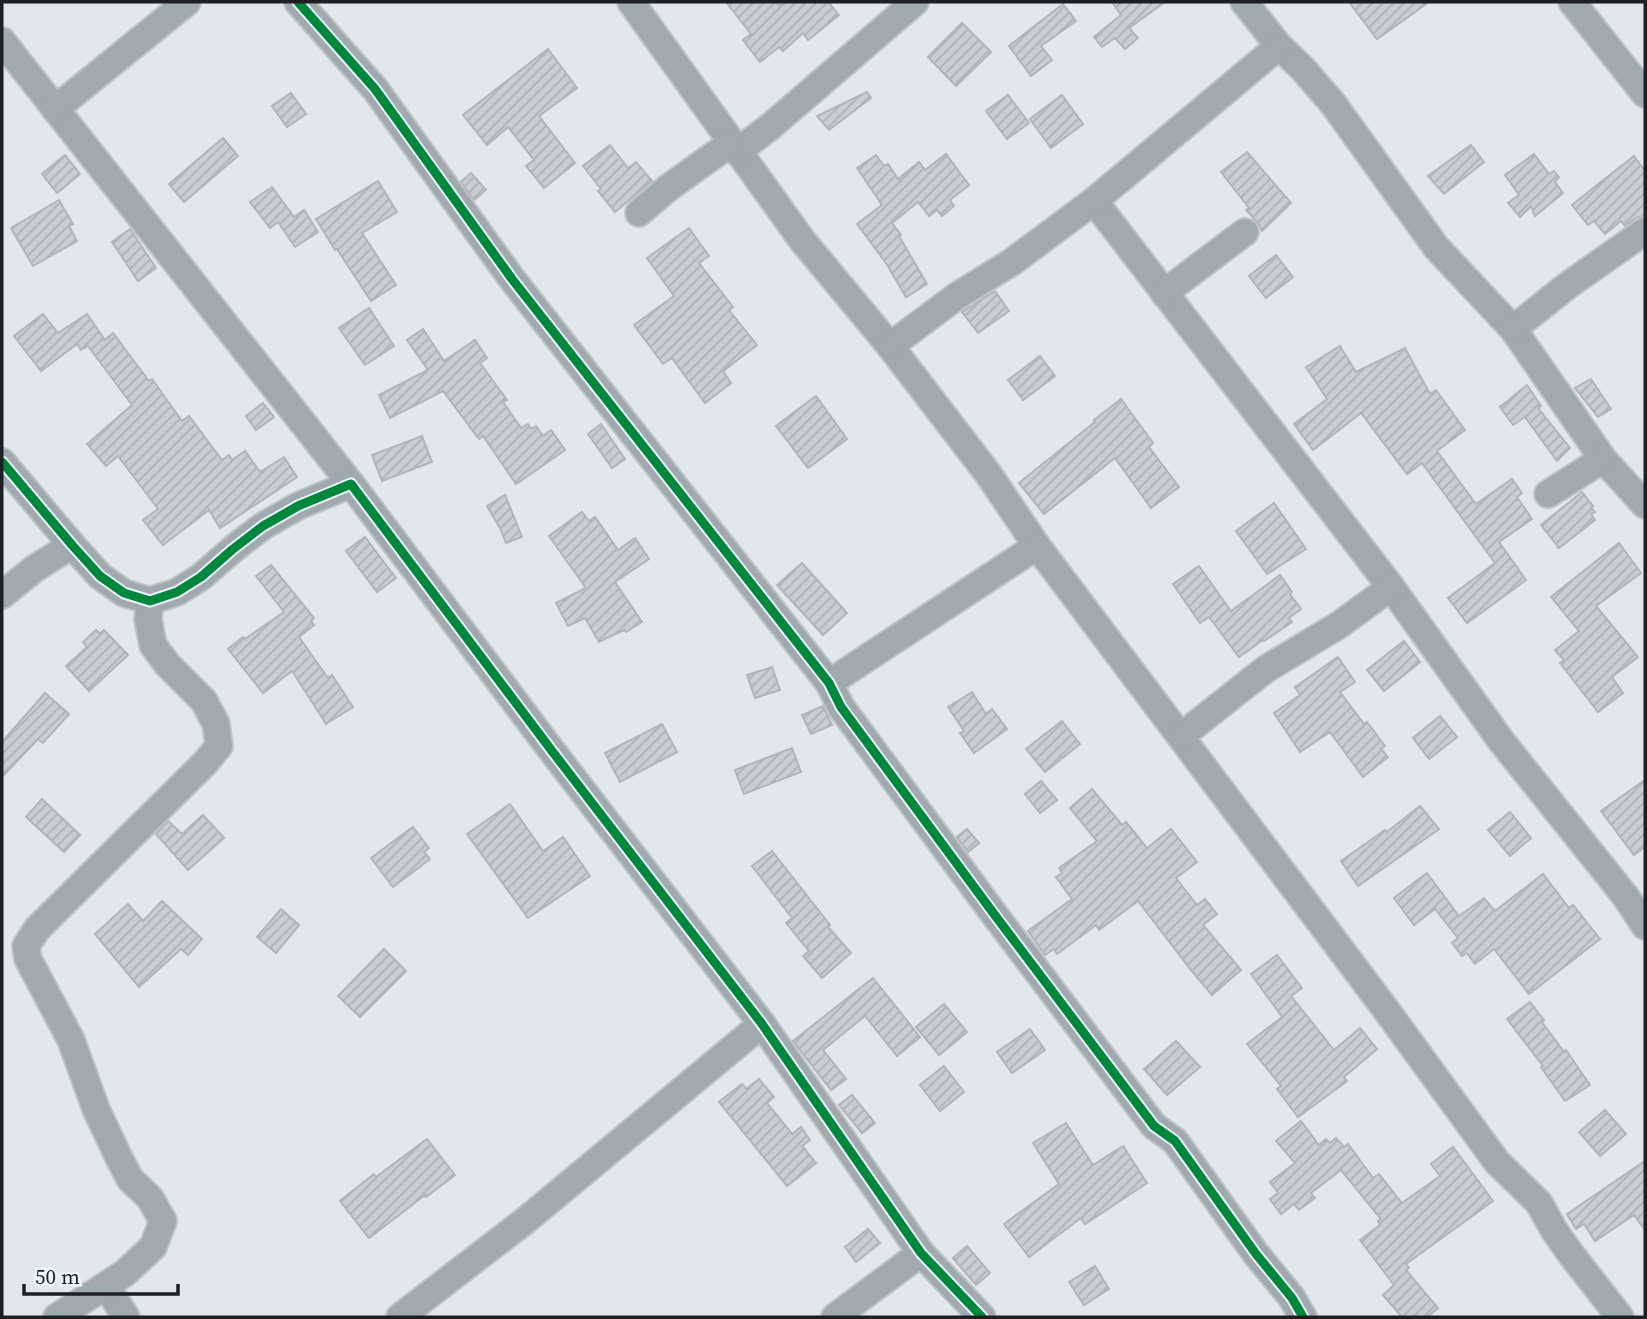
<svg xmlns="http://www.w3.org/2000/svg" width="1647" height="1319" font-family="'Source Serif 4',serif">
  <defs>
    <pattern id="building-hatch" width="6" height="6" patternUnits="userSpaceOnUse" patternTransform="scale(1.75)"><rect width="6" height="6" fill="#caced0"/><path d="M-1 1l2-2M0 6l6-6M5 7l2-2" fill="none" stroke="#adb1b2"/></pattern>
  </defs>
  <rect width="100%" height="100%" fill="#e2e7ea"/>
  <g fill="url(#building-hatch)" stroke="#b1b5b7" stroke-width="2">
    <path d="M726 2H776L779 5 787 2H828L839 15 808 40 803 33 783 51 779 47 760 62 743 40 751 34Z"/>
    <path d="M1112 2H1165L1129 28 1138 38 1125 49 1115 38 1102 47 1094 37 1121 15Z"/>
    <path d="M1349 2H1429L1377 39Z"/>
    <path d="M1063 4 1076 21 1041 46 1052 60 1031 76 1009 46Z"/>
    <path d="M962 23 991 52 956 86 928 57Z"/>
    <path d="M548 49 577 88 539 116 575 163 544 188 526 166 534 160 508 127 487 145 463 115Z"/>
    <path d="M867 92 871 98 829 130 817 116Z"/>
    <path d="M291 93 306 114 287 127 272 106Z"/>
    <path d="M1008 95 1029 123 1007 139 986 111Z"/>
    <path d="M1062 95 1083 124 1051 148 1030 119Z"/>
    <path d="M223 138 238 156 184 202 169 184Z"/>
    <path d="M610 145 628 168 636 162 652 181 615 212 598 191 601 189 583 166Z"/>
    <path d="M1471 145 1484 162 1444 194 1428 176Z"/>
    <path d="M1247 152 1291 203 1262 231 1258 223 1246 210 1249 208 1221 172Z"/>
    <path d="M946 154 969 185 950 200 954 206 942 216 937 210 929 216 918 202 892 223 901 235 899 236 927 284 906 297 886 263 857 224 882 205 857 168 876 155 884 166 888 164 898 179 919 162 925 170Z"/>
    <path d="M1534 154 1549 174 1554 171 1559 177 1555 182 1563 193 1535 216 1531 206 1520 217 1508 203 1519 195 1505 175Z"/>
    <path d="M65 155 80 174 57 193 42 174Z"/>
    <path d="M1634 156 1645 171V215L1636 218 1625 226 1621 221 1605 234 1594 221 1588 225 1572 205Z"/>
    <path d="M471 173 486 190 474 200 461 182Z"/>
    <path d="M378 181 397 212 362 233 396 285 371 301 337 249 335 250 316 219Z"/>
    <path d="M272 187 294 217 304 210 318 232 295 247 278 222 270 228 250 202Z"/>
    <path d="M59 200 73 224 69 226 77 241 33 266 11 228Z"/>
    <path d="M689 228 709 256 699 263 733 307 729 310 757 345 723 371 731 383 705 403 672 358 663 364 634 325 674 296 647 258Z"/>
    <path d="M130 229 156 268 138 281 112 242Z"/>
    <path d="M1276 255 1293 277 1266 298 1249 276Z"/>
    <path d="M995 291 1009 311 978 333 962 312Z"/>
    <path d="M369 308 394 346 365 365 339 328Z"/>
    <path d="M43 314 58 333 87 314 105 340 113 333 149 381 152 379 182 421 189 416 222 460 229 455 232 460 245 451 260 472 284 457 297 477 220 528 209 510 163 545 143 520 158 509 118 456 106 466 87 444 132 405 88 346 81 350 77 344 41 371 14 336Z"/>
    <path d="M423 329 444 361 475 340 487 358 480 363 507 400 503 402 521 428 528 424 531 429 536 426 543 436 551 430 565 450 516 484 483 436 479 439 443 391 390 418 379 395 428 370 407 340Z"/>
    <path d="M1340 346 1356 372 1405 348 1430 394 1436 390 1465 430 1437 451 1476 504 1512 479 1522 493 1517 497 1532 519 1499 542 1526 580 1467 623 1448 598 1495 563 1422 463 1407 474 1361 413 1313 450 1294 424 1327 399 1306 367Z"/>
    <path d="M1040 356 1055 376 1023 400 1008 380Z"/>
    <path d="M1591 379 1611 409 1598 417 1575 388Z"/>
    <path d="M1527 385 1541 406 1538 408 1570 448 1557 461 1525 417 1513 425 1500 407Z"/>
    <path d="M816 396 847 439 808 468 776 426Z"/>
    <path d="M1121 399 1153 443 1149 447 1179 487 1151 508 1115 458 1044 514 1019 483 1095 422 1094 420Z"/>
    <path d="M263 403 274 417 256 430 246 416Z"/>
    <path d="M601 424 625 459 612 468 588 434Z"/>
    <path d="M422 436 432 462 382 481 372 455Z"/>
    <path d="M1582 492 1593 506 1591 508 1595 512 1591 514 1595 520 1559 548 1541 525Z"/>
    <path d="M505 495 522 537 506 543 500 528 487 506Z"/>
    <path d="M1274 503 1306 549 1267 574 1236 531Z"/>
    <path d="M582 512 589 521 595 517 618 550 635 538 649 559 615 582 642 622 626 632 624 630 599 642 585 618 568 626 556 603 586 588 549 536Z"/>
    <path d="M365 537 396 578 377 592 346 551Z"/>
    <path d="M1619 543 1641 573 1596 606 1638 657 1612 677 1623 693 1598 712 1560 663 1564 660 1555 650 1579 631 1551 597Z"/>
    <path d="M802 563 847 613 823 635 777 585Z"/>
    <path d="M271 565 314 618 311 621 314 625 299 637 328 678 332 675 353 707 326 724 292 671 263 693 228 649 243 637 245 639 284 612 256 576Z"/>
    <path d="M1199 566 1231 611 1280 575 1292 592 1290 594 1301 609 1289 618 1292 622 1264 641 1263 640 1239 657 1209 617 1200 623 1173 584Z"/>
    <path d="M96 630 100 634 104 630 128 655 89 691 66 666 87 647 83 642Z"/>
    <path d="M1404 641 1420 662 1384 691 1367 670Z"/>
    <path d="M1338 657 1355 682 1340 692 1364 724 1367 722 1385 746 1381 749 1388 757 1363 777 1330 732 1300 752 1274 713 1300 695 1295 687Z"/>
    <path d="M772 667 780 690 755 698 747 675Z"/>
    <path d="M972 692 986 714 992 709 1007 729 974 753 960 733 964 731 948 707Z"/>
    <path d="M45 693 69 714 43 743 38 739 2 777V742Z"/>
    <path d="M823 706 832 725 811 734 802 715Z"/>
    <path d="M1440 716 1457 737 1429 759 1413 738Z"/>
    <path d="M1062 721 1080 744 1045 772 1026 749Z"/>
    <path d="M662 724 677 752 620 782 605 753Z"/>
    <path d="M792 748 801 772 744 794 735 770Z"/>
    <path d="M1645 780V847L1634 855 1601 811Z"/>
    <path d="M1041 781 1057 800 1040 813 1025 794Z"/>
    <path d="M1092 789 1122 825 1126 822 1147 848 1171 829 1197 862 1176 878 1197 905 1205 899 1217 914 1203 925 1241 970 1212 995 1191 970 1138 901 1099 930 1096 925 1057 954 1054 949 1045 955 1028 931 1072 899 1056 877 1062 873 1059 868 1097 841 1070 808Z"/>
    <path d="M42 799 80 835 64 852 26 817Z"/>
    <path d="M510 804 543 851 563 837 590 876 528 918 467 834Z"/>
    <path d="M1420 806 1439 829 1358 886 1341 861 1385 830 1387 832Z"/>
    <path d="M1510 812 1531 838 1510 856 1488 830Z"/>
    <path d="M203 815 224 838 188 870 156 834 168 821 182 834Z"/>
    <path d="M413 827 429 848 424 852 430 859 393 887 371 858Z"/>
    <path d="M967 829 979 843 968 852 957 837Z"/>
    <path d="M772 851 830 925 828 927 851 953 822 978 803 956 809 951 786 923 792 918 752 866Z"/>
    <path d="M1427 873 1459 916 1484 898 1495 911 1543 874 1569 908 1573 905 1600 939 1529 994 1494 949 1475 964 1467 953 1462 956 1452 943 1458 938 1435 909 1414 925 1394 898Z"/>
    <path d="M162 901 202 939 188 955 181 949 139 987 95 934 128 904 143 921Z"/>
    <path d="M281 909 299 925 276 953 257 937Z"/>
    <path d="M384 949 406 971 360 1017 338 996Z"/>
    <path d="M1277 955 1302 988 1291 996 1334 1050 1360 1028 1377 1049 1344 1077 1347 1081 1298 1117 1277 1089 1281 1086 1247 1044 1282 1017 1251 974Z"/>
    <path d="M873 978 920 1037 897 1056 865 1016 823 1050 846 1079 831 1090 793 1041Z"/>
    <path d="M1530 1002 1544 1020 1542 1022 1564 1052 1566 1050 1590 1085 1565 1101 1541 1067 1543 1066 1507 1019Z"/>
    <path d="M944 1004 967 1032 939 1055 916 1027Z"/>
    <path d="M1030 1029 1045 1050 1012 1073 997 1052Z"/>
    <path d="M1176 1041 1200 1067 1167 1095 1144 1069Z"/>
    <path d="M944 1066 964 1092 940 1111 920 1085Z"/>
    <path d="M759 1079 774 1097 767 1103 792 1134 801 1127 810 1140 802 1146 816 1163 787 1186 719 1102 742 1084 746 1089Z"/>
    <path d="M852 1095 875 1123 862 1133 839 1105Z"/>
    <path d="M1605 1110 1626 1134 1600 1156 1579 1132Z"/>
    <path d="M1301 1121 1319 1145 1326 1139 1330 1143 1336 1138 1344 1147 1348 1144 1373 1178 1379 1174 1402 1203 1440 1176 1431 1164 1453 1147 1493 1201 1406 1264 1409 1268 1406 1270 1438 1308 1427 1317H1402L1383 1295 1394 1285 1360 1240 1380 1225 1378 1221 1381 1219 1341 1170 1311 1193 1315 1198 1299 1210 1294 1204 1281 1214 1270 1199 1278 1193 1270 1182 1295 1163 1276 1141Z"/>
    <path d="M1066 1123 1093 1165 1123 1146 1147 1183 1085 1224 1081 1218 1029 1257 1004 1224 1059 1184 1033 1143Z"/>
    <path d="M427 1139 455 1175 426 1197 425 1195 369 1238 340 1201 374 1174 376 1177Z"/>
    <path d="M1645 1161V1230L1634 1215 1595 1241 1584 1224 1576 1229 1567 1214Z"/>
    <path d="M868 1229 880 1243 856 1262 845 1247Z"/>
    <path d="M967 1246 990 1273 976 1285 953 1258Z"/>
    <path d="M1095 1266 1109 1289 1084 1305 1069 1282Z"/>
  </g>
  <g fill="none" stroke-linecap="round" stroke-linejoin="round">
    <defs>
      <g id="minor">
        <path d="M298 2 375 89 512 279 829 683 841 707 994 914 1154 1126 1175 1141 1256 1254 1292 1298 1303 1317"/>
        <path d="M631 2 802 240 890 346 989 475 1037 546"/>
        <path d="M1244 2 1279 46 1303 69 1334 105 1436 247 1513 329 1603 459 1645 505"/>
        <path d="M1572 2 1645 94"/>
        <path d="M2 41 351 484"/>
        <path d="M55 109 187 2"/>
        <path d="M737 152 771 126 915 2"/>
        <path d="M1094 201 1391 587 1502 742 1626 897 1645 926"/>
        <path d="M639 213 668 188 731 143"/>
        <path d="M1164 293 1245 232"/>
        <path d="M1513 329 1567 286 1645 231"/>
        <path d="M890 346 957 296 1012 262 1094 201 1279 46"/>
        <path d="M2 462 72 545 100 576 124 593 150 601 177 592 201 577 233 549 263 526 298 506 351 484 552 751 762 1024 921 1253 982 1317"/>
        <path d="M1548 494 1603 459"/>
        <path d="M2 595 34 569 72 545"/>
        <path d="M829 683 1037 546 1384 1007 1497 1162 1539 1203 1554 1230 1570 1253 1620 1317"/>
        <path d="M1181 736 1266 669 1339 625 1391 587"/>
        <path d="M106 1286 126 1317"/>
        <path d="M57 1317 125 1273 153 1247 163 1221 150 1198 130 1179 119 1158 96 1109 71 1040 28 959 26 946 37 929 205 763 219 746 216 724 204 701 167 664 153 645 148 619 150 601"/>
        <path d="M400 1317 526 1220 762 1024"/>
        <path d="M835 1317 921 1253"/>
      </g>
    </defs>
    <use href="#minor" stroke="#bfc3c5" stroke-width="30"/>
    <use href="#minor" stroke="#9fa9ae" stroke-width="26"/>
    <defs>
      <g id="cycleway">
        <path d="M298 2 375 89 512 279 829 683 841 707 994 914 1154 1126 1175 1141 1256 1254 1292 1298 1303 1317"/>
        <path d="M2 462 72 545 100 576 124 593 150 601 177 592 201 577 233 549 263 526 298 506 351 484 552 751 762 1024 921 1253 982 1317"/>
      </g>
    </defs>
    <use href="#cycleway" stroke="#ecf5fa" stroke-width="13"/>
    <use href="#cycleway" stroke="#00873e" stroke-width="9"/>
  </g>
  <rect width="1647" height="1319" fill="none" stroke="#1d2022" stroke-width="7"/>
  <path d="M24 1284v10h154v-10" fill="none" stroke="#1d2022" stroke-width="3.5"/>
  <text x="35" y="1284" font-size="21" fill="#1d2022" stroke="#ecf5fa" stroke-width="5" paint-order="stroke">50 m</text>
</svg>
